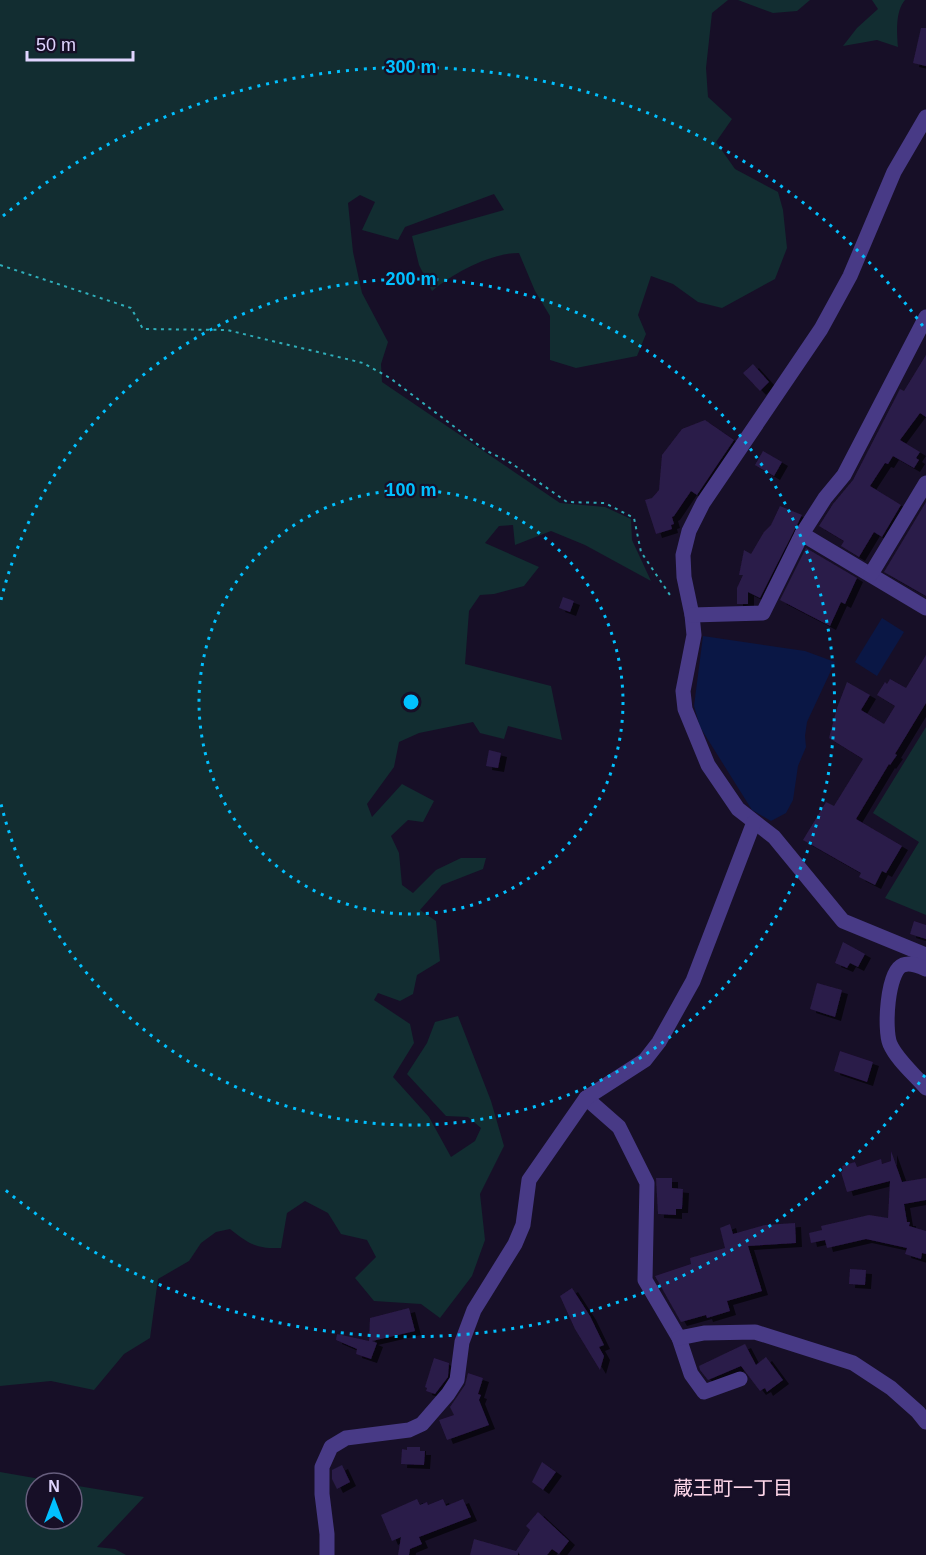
<svg xmlns="http://www.w3.org/2000/svg" width="926" height="1555" font-family="Arial,'Noto Sans JP',sans-serif">
  <defs>
    <filter id="shadow"><feDropShadow dx="6" dy="4" stdDeviation="0" flood-color="#0009"/></filter>
  </defs>
  <rect width="100%" height="100%" fill="#170f27"/>
  <g fill="#122d31">
    <path d="M0 0H728L712 13 706 68 708 97 732 119 716 142 735 169 778 192 783 210 787 248 775 279 722 308 698 302 673 284 651 276 638 315 646 334 637 356 576 368 550 360V316L535 291 519 253C490 253 454 273 432 291L419 265 412 236 504 210 494 194 405 227 398 240 362 230 375 202 360 195 348 203 353 252 362 293 388 342 381 364 382 382 560 503 605 507 631 519 632 540 651 581 585 545 551 531 515 545 513 525 499 526 485 543 539 567 524 586 494 594 480 595 469 611 465 664 551 686 562 740 508 726 504 739 480 733 473 722 419 733 399 742 394 767 367 804 372 817 402 784 434 801 423 822 408 820 391 836 399 853 402 885 413 893 436 870 461 858H486L483 869 442 885 420 910 436 921 440 961 417 975 413 994 400 1001 378 993 374 1000 410 1024 414 1043 393 1077 429 1117 451 1157 475 1141 481 1128 468 1117 446 1116 407 1074 427 1043 435 1022 458 1016 491 1101 504 1146 480 1194 485 1240 472 1276 440 1318 421 1304 374 1301 355 1278 376 1257 367 1240 341 1234 328 1213 305 1201 287 1213 281 1248C256 1249 249 1244 230 1229L216 1232 201 1243 189 1261 158 1279 150 1338 124 1354 94 1390 51 1381 0 1386Z"/>
    <path d="M738 0H810L797 11 773 13Z"/>
    <path d="M872 0H905C895 12 897 32 898 47L877 40 843 46 857 28 878 9Z"/>
    <path d="M926 727V915L885 898 919 842 873 813Z"/>
    <path d="M0 1472 63 1483H36V1519H72V1485L144 1497 97 1547 115 1549 126 1555H0Z"/>
  </g>
  <g fill="#0a1745">
    <path d="M882 618 904 632 877 676 855 662Z"/>
    <path d="M703 636 805 651 835 662 807 722 805 736 806 747 798 766 793 800 786 813 771 821 752 810 700 727 694 706Z"/>
  </g>
  <g fill="#2b1b48" filter="url(#shadow)">
    <path d="M921 28H926V66L913 63Z"/>
    <path d="M926 355V417L920 413 900 440 920 452 916 458 919 460 914 468 893 456 888 464 885 463 870 486 901 505 882 537 874 532 859 557 841 546 844 541 819 526 833 504 853 480 900 389 904 391Z"/>
    <path d="M753 364 769 382 760 391 743 373Z"/>
    <path d="M705 420 734 440 697 495 691 491 674 516 672 517 674 524 671 525 672 529 656 534 645 500 652 498 659 490 662 455 682 429Z"/>
    <path d="M763 451 782 462 774 476 755 465Z"/>
    <path d="M926 502V596L884 572Z"/>
    <path d="M780 506 802 515 760 598 748 592V604H737V588L743 575H739L744 550 751 554 764 532 771 525Z"/>
    <path d="M806 548 857 578 845 604 841 602 830 626 780 600Z"/>
    <path d="M563 597 574 601 570 612 559 608Z"/>
    <path d="M926 655V703L895 754 897 755 890 765 889 764 856 819 902 846 886 873 882 871 875 885 859 877 861 873 803 840 826 802 834 806 863 759 829 738 837 708 847 682 870 695 861 710 884 724 895 706 877 695 885 682 887 684 890 679 906 688Z"/>
    <path d="M489 750 501 753 498 768 486 766Z"/>
    <path d="M914 921 926 925V939L910 934Z"/>
    <path d="M843 942 865 954 858 967 850 963 847 968 835 963Z"/>
    <path d="M817 983 842 990 835 1017 810 1009Z"/>
    <path d="M840 1051 873 1062 867 1082 834 1071Z"/>
    <path d="M891 1151 902 1182 926 1178V1200L904 1204 907 1222H910L909 1226 926 1231V1254L922 1253 921 1259 905 1254 907 1248 866 1239 827 1248 825 1240 811 1243 809 1233 822 1230 821 1226 869 1215 888 1218 890 1181 847 1192 841 1172 843 1171 842 1166 855 1162 857 1167 881 1159 882 1164 891 1161Z"/>
    <path d="M656 1178H672V1188L683 1189 682 1209H676V1215L658 1214Z"/>
    <path d="M795 1223 796 1243 748 1246 762 1291 727 1301 730 1311 707 1318 706 1315 681 1322 655 1276 691 1264 690 1258 725 1248 720 1228 730 1224 733 1234 765 1225Z"/>
    <path d="M850 1269 866 1270 865 1285 849 1284Z"/>
    <path d="M572 1288 590 1316 604 1345 599 1347 604 1356 600 1370 575 1329 560 1296Z"/>
    <path d="M409 1308 415 1331 372 1341 377 1343 371 1359 356 1354 357 1349 336 1340 337 1334 369 1341 370 1318Z"/>
    <path d="M745 1344 756 1365 766 1357 783 1380 767 1392 765 1388 760 1391 741 1366 708 1380 700 1370 699 1366Z"/>
    <path d="M434 1358 449 1363 448 1377 435 1394 426 1391 427 1388 425 1387Z"/>
    <path d="M468 1373 483 1378 478 1394 481 1395 479 1400 489 1425 447 1440 439 1420 454 1415 450 1407 465 1385Z"/>
    <path d="M407 1447H420V1451H425L424 1465 401 1464 402 1449 407 1450Z"/>
    <path d="M542 1462 556 1472 543 1490 532 1482Z"/>
    <path d="M342 1465 350 1482 337 1489 332 1479V1470Z"/>
    <path d="M417 1499 420 1505 427 1502 428 1505 443 1499 446 1506 463 1499 471 1517 419 1537 422 1544 410 1549 409 1555H398L401 1537 392 1541 381 1515Z"/>
    <path d="M538 1512 569 1541 559 1554 552 1549 547 1555H520L518 1552V1555H470L474 1539 516 1551 530 1530 526 1526Z"/>
  </g>
  <g fill="none" stroke-linecap="round" stroke-linejoin="round">
    <path stroke="#2fadb9" stroke-width="2" stroke-dasharray="3 4.5" stroke-linecap="butt" d="M0 265 131 308 143 329 227 330 363 363 390 378 485 450 511 463 567 502 605 503 634 518 641 552 672 598"/>
    <g stroke="#483a86" stroke-width="15">
      <path d="M926 117 894 172 850 276 821 329 703 503 689 531 683 555 684 577 692 615 694 635 683 691 685 709 708 765 738 809 774 837 843 921 926 955"/>
      <path d="M802 534 926 608"/>
      <path d="M871 574 926 483"/>
      <path d="M692 615 763 613 802 534 825 498 844 475 926 317"/>
      <path d="M926 969C919 966 910 962 903 965 887 971 884 1030 890 1044 897 1060 915 1075 926 1088"/>
      <path d="M586 1098 619 1127 647 1183 645 1280 679 1338 691 1374 704 1392 740 1379"/>
      <path d="M679 1338 704 1333 755 1332 853 1363 891 1388 918 1412 926 1422"/>
      <path d="M327 1555V1534L322 1494V1467L331 1447 346 1438 409 1430 422 1424 448 1394 457 1380 462 1342 474 1310 515 1244 523 1225 529 1180 586 1098 645 1060 659 1042 693 981 754 822"/>
    </g>
  </g>
  <g fill="none" stroke="#01c0ff" stroke-width="3" stroke-dasharray="3 6">
    <circle cx="411" cy="702" r="212"/>
    <path d="M1 600A423 423 0 1 1 1 804"/>
    <path d="M925 1075A635 635 0 0 1 3 1188M3 216A635 635 0 0 1 925 329"/>
  </g>
  <g text-anchor="middle" dominant-baseline="central" stroke-width="4.5" stroke-linejoin="round" paint-order="stroke">
    <g font-size="20" fill="#ffd7ea" stroke="#170f27">
      <text x="733" y="1488">蔵王町一丁目</text>
    </g>
  </g>
  <circle cx="411" cy="702" r="9" fill="#01c0ff" stroke="#170f27" stroke-width="3"/>
  <g font-size="18" text-anchor="middle" font-weight="bold" fill="#01c0ff" stroke="#170f27" stroke-width="4.5" stroke-linejoin="round" paint-order="stroke">
    <text x="411" y="73">300 m</text>
    <text x="411" y="285">200 m</text>
    <text x="411" y="496">100 m</text>
  </g>
  <g transform="translate(54 1501)"><circle r="28" fill="#170f27" stroke="#675e7d" stroke-width="1.5"/>
  <path d="M0-4.5L10 22L0 15L-10 22Z" fill="#01c0ff"/>
  <text y="-9" font-size="16" font-weight="bold" text-anchor="middle" fill="#e0d5ff">N</text>
  </g>
  <path d="M27 51v9h106v-9" fill="none" stroke="#e0d5ff" stroke-width="3"/>
  <text x="36" y="51" font-size="18" fill="#e0d5ff" stroke="#170f27" stroke-width="4.5" paint-order="stroke">50 m</text>
</svg>
